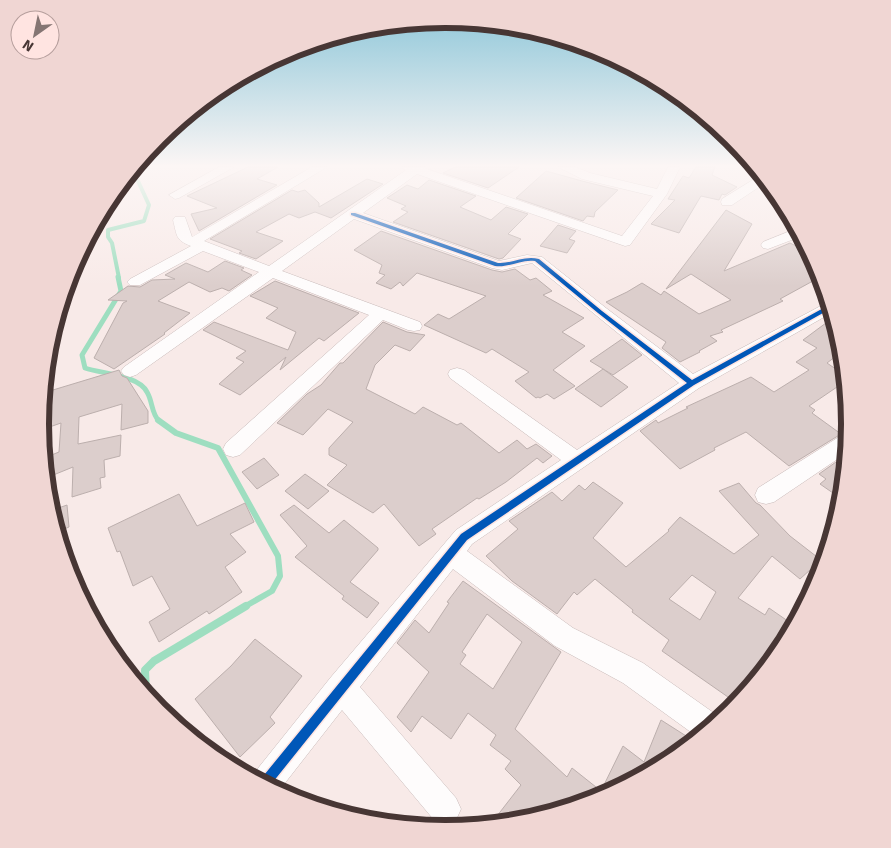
<svg xmlns="http://www.w3.org/2000/svg" width="891" height="848" font-family="Signika,sans-serif">
  <rect width="100%" height="100%" fill="#f8eae8"/>
  <g fill="none" stroke-linecap="round" stroke-linejoin="round">
    <path stroke="#9edec0" stroke-width="4" d="M119 278 112 243 108 237V230L144 221 149 205 138 181 129 174"/>
    <path stroke="#9edec0" stroke-width="5" d="M118 277 121 291 82 355 85 368C103 374 138 375 147 392 153 402 151 413 159 421"/>
    <path stroke="#9edec0" stroke-width="6" d="M158 420 176 433 218 448 278 556 280 576 272 591 244 607"/>
    <path stroke="#9edec0" stroke-width="8" d="M146 695 145 670 154 661 246 606"/>
  </g>
  <g fill="#dccecc" stroke="#bcafad" fill-rule="evenodd">
    <path d="M248 167H278L257 179 277 185 199 231 191 214 217 208 187 196Z"/>
    <path d="M455 167H519L488 188 443 173Z"/>
    <path d="M696 167H715L712 175 737 187 725 195 722 194 719 200 701 196 679 233 651 224 675 200 668 199 683 176 689 178Z"/>
    <path d="M546 171 582 181 618 190 595 212 594 217 587 216 583 221 516 198Z"/>
    <path d="M367 179 383 184 331 218 315 212 299 218 289 214 256 232 283 241 256 259 239 253 242 251 210 239 292 190 298 192 305 190 319 203V207Z"/>
    <path d="M429 180 476 196 460 207 491 220 506 207 528 214 508 234 521 239 503 258 499 259 393 222 408 212 401 209 406 206 387 198 407 185 418 189Z"/>
    <path d="M726 210 752 224 724 271 790 243 812 254 822 276 780 299 783 301 721 330 723 332 710 336 717 341 699 351 700 352 680 362 662 348 666 342 606 302 627 292 642 283 661 295 664 291 699 314 731 300 691 274 666 289Z"/>
    <path d="M558 225 576 231 569 239 575 241 567 253 540 246Z"/>
    <path d="M381 231 492 270 502 272 515 269 530 280 536 278 552 291 543 295 584 318 562 332 585 346 553 370 575 386 554 399 547 394 540 398 538 397 536 398 515 381 529 372 492 349 486 353 424 325 438 314 449 319 486 296 417 273 403 286 400 282 391 289 376 283 385 275 379 273 382 265 354 250Z"/>
    <path d="M225 261 244 268 241 270 252 275 229 291 222 288 210 292 189 282 158 301 190 313 164 333 165 334 114 369 94 358 123 303 127 301 108 300 128 286 140 287 152 280 175 279 165 275 186 263 208 272Z"/>
    <path d="M275 281 359 313 324 341 319 338 280 370 286 357 240 395 219 384 244 362 236 358 246 351 203 330 214 322 288 350 296 332 266 318 278 308 250 296Z"/>
    <path d="M834 317 844 350 827 363 846 376 848 395 837 387 809 406 815 410 812 413 841 434 789 466 746 432 714 448 715 450 680 469 640 431 656 420 658 423 688 408 686 407 751 377 774 392 809 370 796 362 817 348 803 340Z"/>
    <path d="M383 322 407 332 425 335 410 351 395 345 375 365 366 389 415 414 423 407 457 425 461 423 499 453 517 440 527 449 536 444 552 456 543 463 537 458 506 482 479 499 477 498 432 529 436 534 419 546 384 504 373 513 327 485 347 465 329 455V448L353 422 328 409 303 435 277 423 307 394 321 385 340 363H343Z"/>
    <path d="M622 339 642 355 613 375 590 361Z"/>
    <path d="M603 369 628 387 601 407 575 389Z"/>
    <path d="M119 370 122 376 127 378 148 411V423L121 430 122 404 79 417 78 444 121 435 120 456 104 460 105 477 100 478 101 488 72 497 73 467 46 478 44 458 59 452 61 423 41 430 43 393Z"/>
    <path d="M264 458 279 475 257 489 242 472Z"/>
    <path d="M836 462 846 469 843 500 820 484 826 479 819 474Z"/>
    <path d="M305 474 329 491 308 509 285 491Z"/>
    <path d="M593 482 623 503 593 538 626 567 669 531 668 530 680 517 734 554 759 535 719 491 739 483 756 503 760 505 790 536 821 560 800 579 772 556 738 598 765 615 769 608 795 626 782 649 738 704 662 651 669 640 632 612 633 610 595 579 577 595 574 592 557 614 512 581 486 556 518 529 509 521 552 492 562 501 579 485 585 490ZM692 575 716 592 700 620 669 599Z"/>
    <path d="M179 494 197 526 245 503 254 522 230 534 246 552 225 567 242 592 209 614 207 611 159 642 149 622 170 609 152 576 133 586 120 551 117 552 108 528Z"/>
    <path d="M67 505 69 527 57 532 50 511Z"/>
    <path d="M294 505 329 533 344 520 378 548V550L350 582 379 603 367 618 342 599 344 596 295 557 307 546 280 515Z"/>
    <path d="M463 581 561 652 515 729 567 777 572 768 601 791 623 746 644 762 661 720 694 741 670 761 600 799 524 822 490 825 521 785 505 769 511 761 490 745 496 735 468 713 451 739 422 716 411 732 397 717 429 672 397 643 415 620 429 633 449 603 447 602ZM487 614 522 642 493 689 460 664 466 655 462 652Z"/>
    <path d="M255 639 302 676 270 717 275 723 240 757 195 699 231 666Z"/>
  </g>
  <g fill="none" stroke-linecap="round" stroke-linejoin="round">
    <defs>
      <g id="street">
        <path d="M219 167H234L179 198 175 199 169 195Z"/>
        <path d="M312 167H327L204 241 269 266 406 170 402 167H425L424 168 622 236 653 196 582 179 558 167H575L590 173 657 189 668 167H680L667 194 630 245 625 246 417 174 363 213 499 261 527 255 542 257 606 308 693 374 830 301 833 312 699 388 472 544 467 551 573 628 643 663 721 718 699 738 623 683 555 646 453 569 360 687 456 798 461 809 456 820 445 825 434 820 342 710 278 792 251 777 331 677 456 530 561 460 450 378 448 374 450 370 457 368 464 370 577 450 679 383 532 263 502 270 492 268 354 219 282 271 420 322 422 326 420 330 414 331 408 330 383 320 240 455 233 457 226 455 223 449 226 443 369 315 273 278 136 375 130 377 124 375 121 371 124 367 259 272 203 251 140 285H130L127 282 130 279 191 246C175 240 177 235 173 220L175 217H185L192 237Z"/>
        <path d="M761 175H763L768 181 732 205H722L721 202 722 199Z"/>
        <path d="M798 228 802 236 768 249 763 248 761 245 763 242Z"/>
        <path d="M850 433 848 452 774 502 766 504 758 502 755 495 758 488 842 435Z"/>
      </g>
    </defs>
    <use href="#street" stroke="#c8bab9" stroke-width="1"/>
    <use href="#street" fill="#fefcfc" fill-rule="evenodd"/>
    <defs>
      <path id="cycleway" d="M351 213H355L498 263C512 264 524 255 539 259L602 311 692 380 829 305 831 304 832 308 694 385 467 540 269 787 259 782 260 780 461 534 687 383 598 313 535 261C521 259 509 268 495 266L351 215Z"/>
    </defs>
    <use href="#cycleway" stroke="#ffe4e1" stroke-width="3"/>
    <use href="#cycleway" fill="#0057b8" fill-rule="evenodd"/>
  </g>
  <linearGradient id="sky" x2="0" y2="1"><stop stop-color="#8ac5d8"/><stop offset="0.58" stop-color="#fcf6f5"/><stop offset="1" stop-color="#fcf6f5" stop-opacity="0"/></linearGradient>
  <rect width="891" height="286" fill="url(#sky)"/>
  <path d="M0 0H891V848H0ZM49 424a396 396 0 1 1 792 0a396 396 0 1 1-792 0Z" fill="#f0d6d3" fill-rule="evenodd"/>
  <path fill="none" stroke="#473634" stroke-width="6" d="M49 424a396 396 0 1 1 792 0a396 396 0 1 1-792 0Z"/>
  <g transform="translate(35 35) rotate(213)"><circle r="24" fill="#ffe4e1" stroke="#b59e9c"/>
  <path d="M0-4L9 19L0 12L-9 19Z" fill="#857573"/>
  <text y="-8" font-size="14" font-weight="bold" text-anchor="middle" fill="#473634">N</text>
  </g>
</svg>
